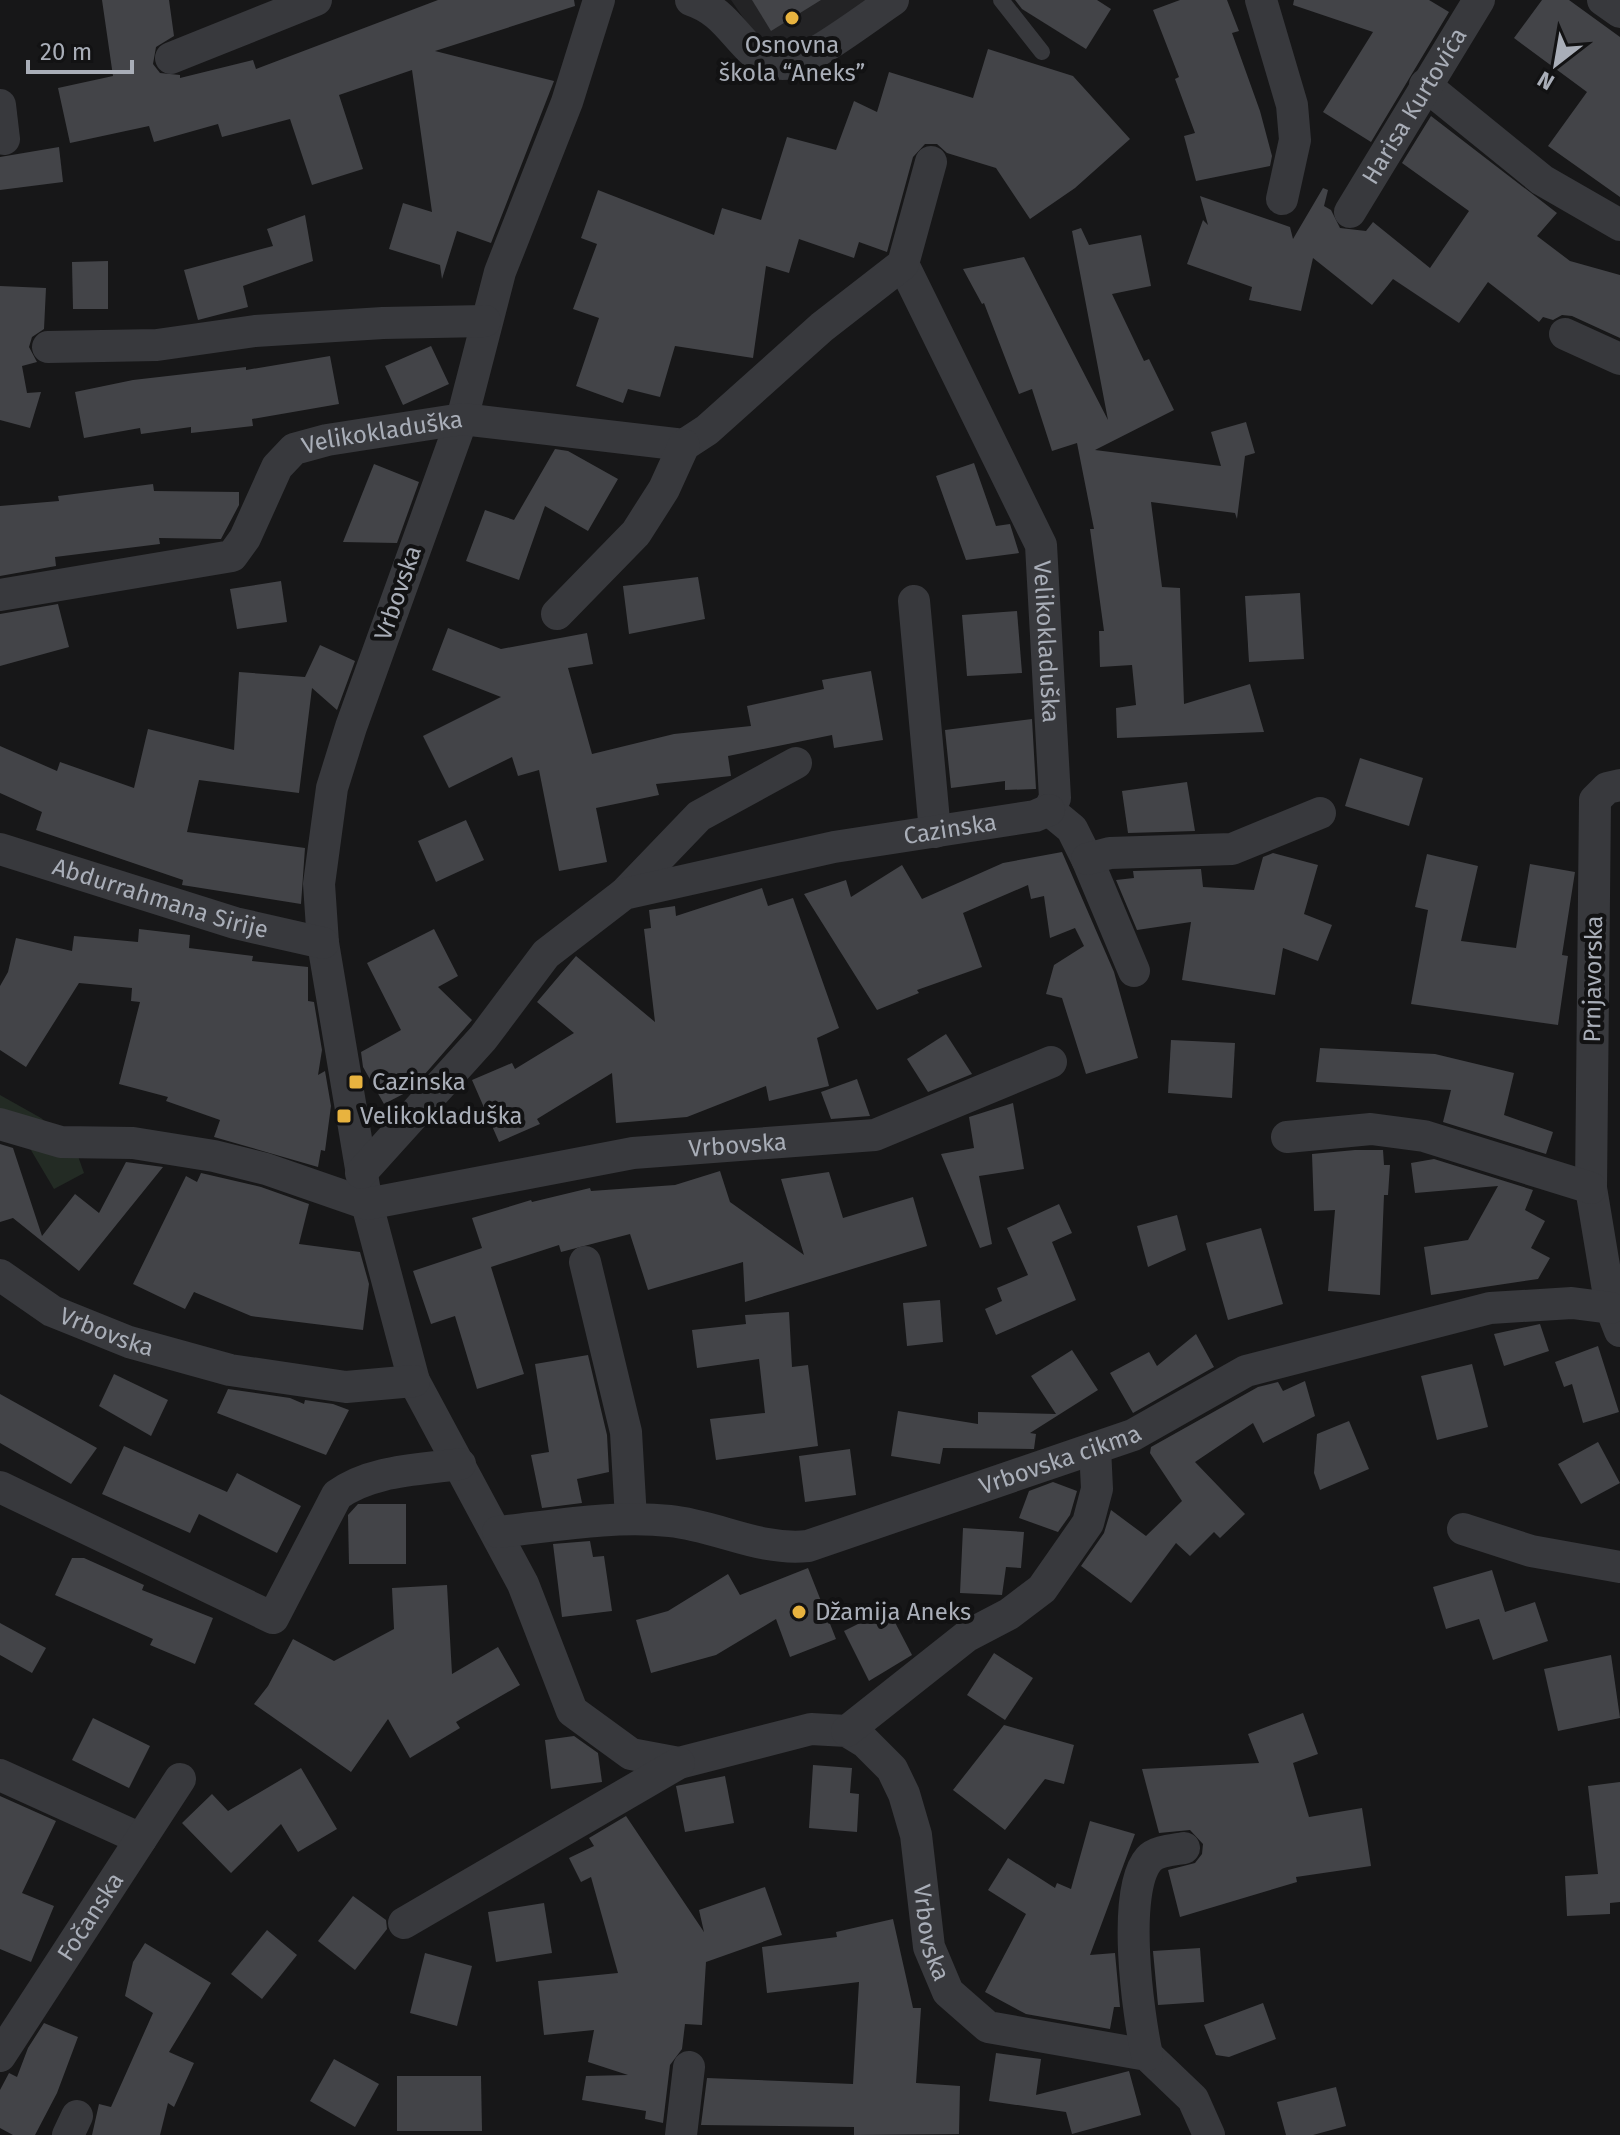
<svg xmlns="http://www.w3.org/2000/svg" width="1620" height="2135" font-family="'Fira Sans',sans-serif">
  <rect width="100%" height="100%" fill="#171718"/>
  <path fill="#232325" d="M731 0H869L796 47H773L755 35Z"/>
  <path fill="#232b24" d="M0 1095 41 1118 74 1145 84 1173 54 1189 25 1140 0 1119Z"/>
  <g fill="#434448">
    <path d="M102 0H169L174 36 156 47 153 64 160 73 180 75V78L253 60 256 69 438 0H574L575 6 435 51 554 81 491 243 457 231 442 279 440 265 389 249 403 203 432 212 412 70 339 95 363 169 312 185 290 119 222 137 218 124 154 142 149 126 70 143 58 88 113 76Z"/>
    <path d="M752 0H821L771 31Z"/>
    <path d="M1015 0H1097L1111 9 1086 49 1022 9Z"/>
    <path d="M1180 0H1227L1239 31 1232 33 1260 111 1272 156 1270 166 1196 181 1184 136 1195 133 1175 79 1179 77 1153 10Z"/>
    <path d="M1294 0H1429L1449 12 1371 142 1323 112 1373 32 1293 5Z"/>
    <path d="M1542 0H1569L1620 37V197L1548 146 1587 92 1514 38Z"/>
    <path d="M988 49 1073 76 1130 139 1075 188 1030 219 996 168 947 153 937 144H925L913 157 887 252 859 242 854 258 799 239 789 273 766 266 753 358 675 346 660 397 628 389 623 403 576 386 599 318 573 309 597 244 581 238 598 190 714 235 722 208 761 220 787 137 836 150 854 101 877 112 889 72 973 98Z"/>
    <path d="M1431 116 1557 213 1537 236 1570 261 1620 275V338L1572 316 1562 315 1553 320 1543 317 1539 322 1488 282 1459 323 1393 279 1372 305 1313 258 1301 311 1249 300 1252 287 1187 264 1203 220 1208 225 1200 196 1290 227 1293 239 1323 188 1328 190 1324 206 1331 210 1340 228 1366 231 1373 222 1430 268 1469 211 1402 163Z"/>
    <path d="M59 147 63 182 0 190V157Z"/>
    <path d="M305 215 313 261 243 286 248 307 198 320 184 270 273 246 267 229Z"/>
    <path d="M1081 228 1089 245 1141 235 1151 286 1112 294 1144 361 1149 359 1174 410 1095 450 1221 466 1211 432 1246 422 1255 453 1245 456 1237 519 1235 513 1151 502 1162 587 1180 588 1184 704 1250 684 1264 732 1117 738 1116 708 1136 705 1132 665 1100 667 1099 631H1104L1090 529H1094L1077 443 1052 451 1032 389 1019 394 984 303 982 304 963 269 1024 257 1108 420 1072 231Z"/>
    <path d="M108 261V309H73L72 262Z"/>
    <path d="M0 286 46 288 44 329 32 337 29 347 37 362 22 366 27 393 41 392 30 428 0 420Z"/>
    <path d="M431 346 449 384 403 405 385 366Z"/>
    <path d="M330 356 339 404 252 419 253 426 191 433V427L141 434 140 428 84 438 75 392 133 380 246 367V370Z"/>
    <path d="M555 449 568 451 618 479 588 531 545 506 519 580 466 561 485 510 514 520Z"/>
    <path d="M974 463 996 526 1010 524 1019 553 966 560 936 476Z"/>
    <path d="M374 464 419 482 397 543 343 542Z"/>
    <path d="M153 484 154 491 239 492V505L221 539 159 538 160 544 55 557 56 566 0 576V506L59 501 58 496Z"/>
    <path d="M698 577 705 619 629 634 623 586Z"/>
    <path d="M281 581 287 622 237 629 230 589Z"/>
    <path d="M1300 593 1304 659 1249 662 1245 596Z"/>
    <path d="M58 604 69 647 0 666V614Z"/>
    <path d="M1017 611 1022 673 967 676 962 615Z"/>
    <path d="M448 628 501 649 587 633 593 664 568 668 592 754 674 734 751 726 747 706 824 689 822 680 871 671 883 740 834 748 832 735 728 756 731 776 656 784 659 795 596 808 607 862 559 871 539 770 518 776 512 757 449 788 423 736 501 697 432 670Z"/>
    <path d="M320 645 355 661 337 710 312 688 299 793 199 780 187 832 305 848 301 904 182 885 183 880 36 830 42 812 0 793V746L57 771 60 762 134 788 148 729 234 750 239 672 305 677Z"/>
    <path d="M1032 719 1036 789 1005 790V781L951 788 945 730Z"/>
    <path d="M1360 758 1423 778 1409 826 1345 806Z"/>
    <path d="M1187 782 1195 831 1128 833 1122 791Z"/>
    <path d="M466 820 484 860 436 882 418 841Z"/>
    <path d="M1062 852 1114 972 1138 1058 1086 1074 1062 998 1046 994 1054 965 1084 946 1075 928 1050 938 1044 896 1031 899 1028 885 963 913 982 967 917 990 919 993 877 1010 804 894 846 880 851 897 902 865 922 899 1003 863Z"/>
    <path d="M1273 853 1318 865 1304 914 1332 925 1318 961 1283 948 1275 995 1182 980 1191 922 1137 930 1116 880 1134 878 1133 871 1201 869 1203 887 1254 890 1263 857Z"/>
    <path d="M1427 854 1478 866 1461 941 1516 948 1530 864 1575 872 1562 955 1568 956 1558 1025 1411 1004 1428 910 1415 907Z"/>
    <path d="M762 888 768 906 793 898 839 1028 817 1038 829 1086 769 1101 766 1086 687 1117 616 1123 612 1073 537 1119 540 1124 499 1142 472 1080 512 1063 515 1069 574 1033 537 1002 576 956 655 1022 644 929 651 928 649 910 675 906 676 916Z"/>
    <path d="M139 929 190 935 189 948 253 956 252 961 308 967V1001L314 1002 322 1050 318 1075 325 1071 331 1106 325 1151 321 1150 318 1167 214 1137 220 1120 166 1101 168 1097 119 1084 140 1002 131 1001 132 988 79 983 26 1067 0 1050V986L8 972 16 938 72 951 74 936 138 942Z"/>
    <path d="M434 929 458 976 438 987 472 1020 411 1090 384 1104 363 1067 361 1052 401 1030 367 963Z"/>
    <path d="M946 1034 972 1074 928 1092 907 1059Z"/>
    <path d="M1171 1040 1235 1043 1232 1098 1168 1093Z"/>
    <path d="M1320 1048 1435 1054 1514 1073 1504 1115 1553 1132 1546 1154 1443 1122 1451 1090 1316 1082Z"/>
    <path d="M857 1079 870 1116 831 1119 821 1092Z"/>
    <path d="M1013 1103 1024 1169 979 1176 992 1244 980 1248 941 1154 974 1148 969 1117Z"/>
    <path d="M0 1144 13 1148 42 1236 75 1194 99 1213 126 1162 163 1167 79 1271 13 1218 0 1222Z"/>
    <path d="M1355 1150H1383L1384 1165H1390L1388 1195H1384L1380 1295 1328 1291 1335 1210 1314 1211 1312 1154Z"/>
    <path d="M1434 1159 1533 1190 1525 1210 1545 1221 1531 1248 1550 1258 1538 1279 1431 1295 1424 1247 1468 1240 1498 1186 1415 1193 1411 1163Z"/>
    <path d="M720 1171 730 1202 804 1255 781 1179 829 1172 843 1218 913 1197 927 1246 745 1302 743 1262 648 1290 630 1234 561 1252 559 1245 491 1267 524 1374 477 1389 455 1316 431 1324 413 1271 482 1248 472 1218 531 1200 532 1202 590 1188 591 1191 675 1185Z"/>
    <path d="M201 1173 261 1187 309 1204 299 1244 360 1252 369 1284 363 1330 251 1316 194 1292 185 1309 133 1284 186 1176 197 1182Z"/>
    <path d="M1059 1204 1072 1233 1052 1242 1076 1300 996 1335 985 1309 1002 1301 997 1288 1028 1275 1007 1228Z"/>
    <path d="M1177 1215 1186 1250 1148 1267 1137 1226Z"/>
    <path d="M1261 1228 1283 1304 1228 1320 1206 1243Z"/>
    <path d="M940 1300 943 1342 907 1346 903 1303Z"/>
    <path d="M789 1312 792 1367 808 1365 818 1446 716 1460 710 1419 765 1413 759 1359 697 1368 692 1330 746 1324 745 1315Z"/>
    <path d="M1540 1324 1549 1351 1504 1366 1494 1334Z"/>
    <path d="M1196 1334 1214 1367 1133 1413 1110 1373 1149 1352 1157 1366Z"/>
    <path d="M1598 1346 1619 1412 1583 1423 1572 1384 1564 1387 1555 1362Z"/>
    <path d="M1072 1350 1098 1390 1030 1433 1036 1434 1034 1449 943 1448 940 1464 891 1456 898 1411 978 1424V1412L1056 1414 1031 1376Z"/>
    <path d="M588 1355 607 1435 609 1472 577 1479 582 1503 542 1508 531 1455 549 1452 535 1364Z"/>
    <path d="M1472 1364 1488 1427 1437 1440 1421 1376Z"/>
    <path d="M114 1374 168 1400 151 1436 99 1406Z"/>
    <path d="M1305 1381 1315 1416 1263 1443 1253 1423 1195 1462 1245 1514 1220 1538 1214 1532 1190 1556 1176 1543 1131 1603 1081 1566 1104 1533 1111 1510 1146 1536 1182 1501 1150 1453 1151 1447 1258 1387 1278 1382 1283 1391Z"/>
    <path d="M228 1389 290 1398 304 1404 305 1400 333 1404 349 1410 326 1455 217 1413Z"/>
    <path d="M0 1394 97 1448 71 1484 0 1443Z"/>
    <path d="M1349 1421 1369 1469 1320 1490 1314 1473 1317 1434Z"/>
    <path d="M1598 1442 1620 1483 1581 1504 1558 1464Z"/>
    <path d="M124 1446 227 1492 237 1473 301 1506 277 1553 199 1514 190 1533 102 1494Z"/>
    <path d="M850 1449 856 1495 805 1502 799 1456Z"/>
    <path d="M1053 1482 1077 1491 1070 1515 1058 1532 1019 1518 1029 1491Z"/>
    <path d="M358 1504H406V1564H349L348 1515Z"/>
    <path d="M963 1528 1024 1532 1021 1568 1006 1567 1002 1595 960 1593Z"/>
    <path d="M590 1541 593 1557 604 1556 612 1611 562 1617 553 1544Z"/>
    <path d="M72 1558H84L144 1585 142 1590 213 1618 195 1664 150 1645 153 1639 55 1595Z"/>
    <path d="M808 1568 836 1639 790 1657 776 1619 716 1655 651 1673 636 1620 668 1611 728 1574 740 1595Z"/>
    <path d="M1492 1570 1505 1612 1535 1602 1548 1641 1493 1660 1479 1619 1446 1629 1433 1587Z"/>
    <path d="M447 1585 452 1674 498 1647 520 1685 456 1722 460 1728 410 1758 388 1719 351 1772 254 1704 268 1686 293 1639 334 1661 394 1629 392 1588Z"/>
    <path d="M888 1609 912 1655 869 1681 844 1631Z"/>
    <path d="M0 1623 46 1648 32 1673 0 1655Z"/>
    <path d="M994 1653 1033 1678 1005 1720 967 1695Z"/>
    <path d="M1611 1655 1620 1718 1558 1731 1544 1669Z"/>
    <path d="M1303 1713 1318 1754 1293 1763 1309 1817 1362 1808 1371 1866 1296 1877 1297 1882 1180 1917 1168 1870 1195 1863 1202 1854 1203 1844 1190 1830 1159 1833 1142 1769 1259 1763 1248 1734Z"/>
    <path d="M93 1718 150 1746 129 1788 72 1760Z"/>
    <path d="M1004 1725 1074 1745 1064 1784 1045 1779 1005 1830 953 1790Z"/>
    <path d="M574 1736 598 1753 602 1782 551 1789 545 1740Z"/>
    <path d="M813 1765 852 1768 850 1793 859 1794 857 1832 809 1828Z"/>
    <path d="M301 1768 337 1829 298 1852 281 1824 231 1873 182 1823 212 1794 228 1811Z"/>
    <path d="M725 1776 734 1823 685 1832 676 1786Z"/>
    <path d="M1620 1782V1902L1610 1903V1914L1567 1916 1565 1876 1598 1874 1588 1786Z"/>
    <path d="M0 1796 56 1821 22 1893 54 1906 31 1962 0 1949Z"/>
    <path d="M626 1816 704 1932 699 1910 765 1887 782 1935 706 1962 702 2025 685 2024 682 2049 670 2065 663 2123 645 2119 646 2111 582 2100 586 2076 628 2075 588 2062 594 2030 544 2035 538 1981 618 1973 591 1877 581 1882 569 1858 594 1846 589 1838Z"/>
    <path d="M1090 1821 1135 1834 1090 1955 1115 1953 1120 2007H1114L1110 2029 1026 2014 985 1992 1026 1914 988 1890 1008 1858 1055 1888 1057 1883 1071 1889Z"/>
    <path d="M353 1896 386 1920 387 1929 355 1970 318 1941Z"/>
    <path d="M544 1903 552 1953 496 1962 488 1912Z"/>
    <path d="M893 1919 913 2008H921L916 2083 960 2086 959 2134 854 2135V2127L701 2125 707 2078 853 2084 859 1982 767 1993 762 1947 837 1937 836 1932Z"/>
    <path d="M267 1930 297 1955 262 1999 231 1974Z"/>
    <path d="M145 1943 211 1983 169 2052 194 2063 174 2107 168 2103 160 2135H92L99 2104 111 2107 153 2013 125 1996 133 1962Z"/>
    <path d="M1200 1948 1204 2002 1158 2005 1153 1951Z"/>
    <path d="M425 1953 472 1966 457 2026 410 2013Z"/>
    <path d="M1263 2003 1276 2039 1229 2057 1216 2055 1204 2025Z"/>
    <path d="M44 2023 78 2037 57 2093 35 2135H13L0 2128V2090L9 2073 17 2077 28 2048Z"/>
    <path d="M996 2053 1041 2059 1036 2095 1129 2071 1141 2115 1072 2134 1066 2112 989 2101Z"/>
    <path d="M334 2059 379 2084 355 2127 310 2101Z"/>
    <path d="M397 2076H481L482 2131H397Z"/>
    <path d="M1336 2087 1346 2126 1313 2135H1286L1277 2102Z"/>
  </g>
  <g fill="none" stroke-linecap="round" stroke-linejoin="round">
    <path stroke="#38393d" stroke-width="16" d="M1001 0 1042 52"/>
    <g stroke="#38393d" stroke-width="32">
      <path id="s1" d="M599 0 567 102 500 272 462 419 351 727 332 788 319 884 323 943 367 1204 414 1381 523 1584 572 1711 631 1754 679 1763 811 1729 847 1731 865 1742 892 1769 904 1794 916 1835 929 1947 948 1992 988 2027 1147 2055 1193 2099 1209 2135"/>
      <path d="M691 0C721 10 731 31 752 51 763 62 777 66 792 63 813 59 872 14 893 0"/>
      <path d="M1261 0 1292 105 1295 140 1282 199"/>
      <path d="M1603 0 1620 12"/>
      <path d="M171 58 316 0"/>
      <path d="M1425 85 1542 180 1620 225"/>
      <path d="M0 105 4 139"/>
      <path id="s2" d="M1350 212 1479 0"/>
      <path id="s3" d="M903 264 1041 545 1055 798 1049 810"/>
      <path d="M1565 334 1620 359"/>
      <path d="M48 347 157 345 255 331 383 323 485 321"/>
      <path id="s4" d="M0 595 232 556 245 538 277 467 294 449 327 440 462 419 684 445 707 430 822 327 903 264 931 162"/>
      <path d="M914 601 935 832"/>
      <path d="M557 614 636 533 664 489 684 445"/>
      <path d="M1620 785 1607 788 1595 800 1591 1188 1611 1308 1620 1331"/>
      <path d="M1049 810 1072 829 1087 859 1134 971"/>
      <path id="s5" d="M0 849 235 923 323 943"/>
      <path d="M1087 859 1110 853 1232 849 1320 813"/>
      <path d="M624 894 699 816 796 763"/>
      <path id="s6" d="M0 1124 61 1142 133 1143 214 1156 266 1169 367 1204 633 1153 875 1135 1051 1062"/>
      <path d="M1287 1137 1371 1129 1424 1136 1591 1188"/>
      <path id="s7" d="M361 1173 483 1038 546 954 624 894 834 847 1035 816 1049 810"/>
      <path d="M585 1262 626 1432 631 1519"/>
      <path id="s8" d="M0 1275 52 1311 129 1342 230 1370 346 1387 414 1381"/>
      <path d="M0 1487 273 1618 337 1495C371 1470 419 1470 460 1464"/>
      <path d="M1463 1529 1531 1551 1620 1567"/>
      <path id="s9" d="M498 1532C554 1526 613 1515 670 1521 718 1526 759 1551 808 1546L1133 1435 1246 1371 1490 1308 1572 1303 1611 1308"/>
      <path d="M847 1731 967 1636 1009 1614 1042 1589 1088 1523 1097 1489 1095 1448"/>
      <path d="M0 1775 141 1839"/>
      <path d="M404 1923 679 1763"/>
      <path d="M1147 2055C1138 2014 1121 1890 1149 1859 1156 1851 1173 1850 1184 1848"/>
      <path id="s10" d="M0 2056 180 1779"/>
      <path d="M68 2135 77 2116"/>
      <path d="M681 2135 689 2067"/>
    </g>
  </g>
  <g fill="#e8b33f" stroke="#121213" stroke-width="3">
    <circle cx="792" cy="18" r="8"/>
    <rect x="348" y="1074" width="16" height="16" rx="4"/>
    <rect x="336" y="1108" width="16" height="16" rx="4"/>
    <circle cx="799" cy="1612" r="8"/>
  </g>
  <g text-anchor="middle" dominant-baseline="central" stroke-width="8" stroke-linejoin="round" paint-order="stroke">
    <g font-size="24" fill="#a9aeb8" stroke="#121213" text-anchor="start">
      <text x="792" y="45" text-anchor="middle">Osnovna<tspan x="792" dy="28">škola “Aneks”</tspan></text>
      <text x="372" y="1082">Cazinska</text>
      <text x="360" y="1116">Velikokladuška</text>
      <text x="815" y="1612">Džamija Aneks</text>
    </g>
    <g font-size="24" fill="#a9aeb8" stroke="#121213">
      <text stroke="none"><textPath href="#s2" startOffset="124">Harisa Kurtovića</textPath></text>
      <text stroke="none"><textPath href="#s4" startOffset="450">Velikokladuška</textPath></text>
      <text transform="translate(398 593) rotate(-71)">Vrbovska</text>
      <text stroke="none"><textPath href="#s3" startOffset="410">Velikokladuška</textPath></text>
      <text stroke="none"><textPath href="#s7" startOffset="718">Cazinska</textPath></text>
      <text stroke="none"><textPath href="#s5" startOffset="168">Abdurrahmana Sirije</textPath></text>
      <text transform="translate(1593 979) rotate(-89)">Prnjavorska</text>
      <text stroke="none"><textPath href="#s6" startOffset="754">Vrbovska</textPath></text>
      <text stroke="none"><textPath href="#s8" startOffset="122">Vrbovska</textPath></text>
      <text stroke="none"><textPath href="#s9" startOffset="580">Vrbovska cikma</textPath></text>
      <text stroke="none"><textPath href="#s10" startOffset="166">Fočanska</textPath></text>
      <text stroke="none"><textPath href="#s1" startOffset="2326">Vrbovska</textPath></text>
    </g>
  </g>
  <g transform="translate(1556 64) rotate(211)" stroke="#121213" stroke-width="6" paint-order="stroke">
  <path d="M0-6L14 30L0 20L-14 30Z" fill="#a9aeb8"/>
  <text y="-12" font-size="22" font-weight="bold" text-anchor="middle" fill="#a9aeb8">N</text>
  </g>
  <path d="M28 60v12h104v-12" fill="none" stroke="#a9aeb8" stroke-width="4"/>
  <text x="40" y="60" font-size="24" fill="#a9aeb8" stroke="#121213" stroke-width="6" paint-order="stroke">20 m</text>
</svg>
